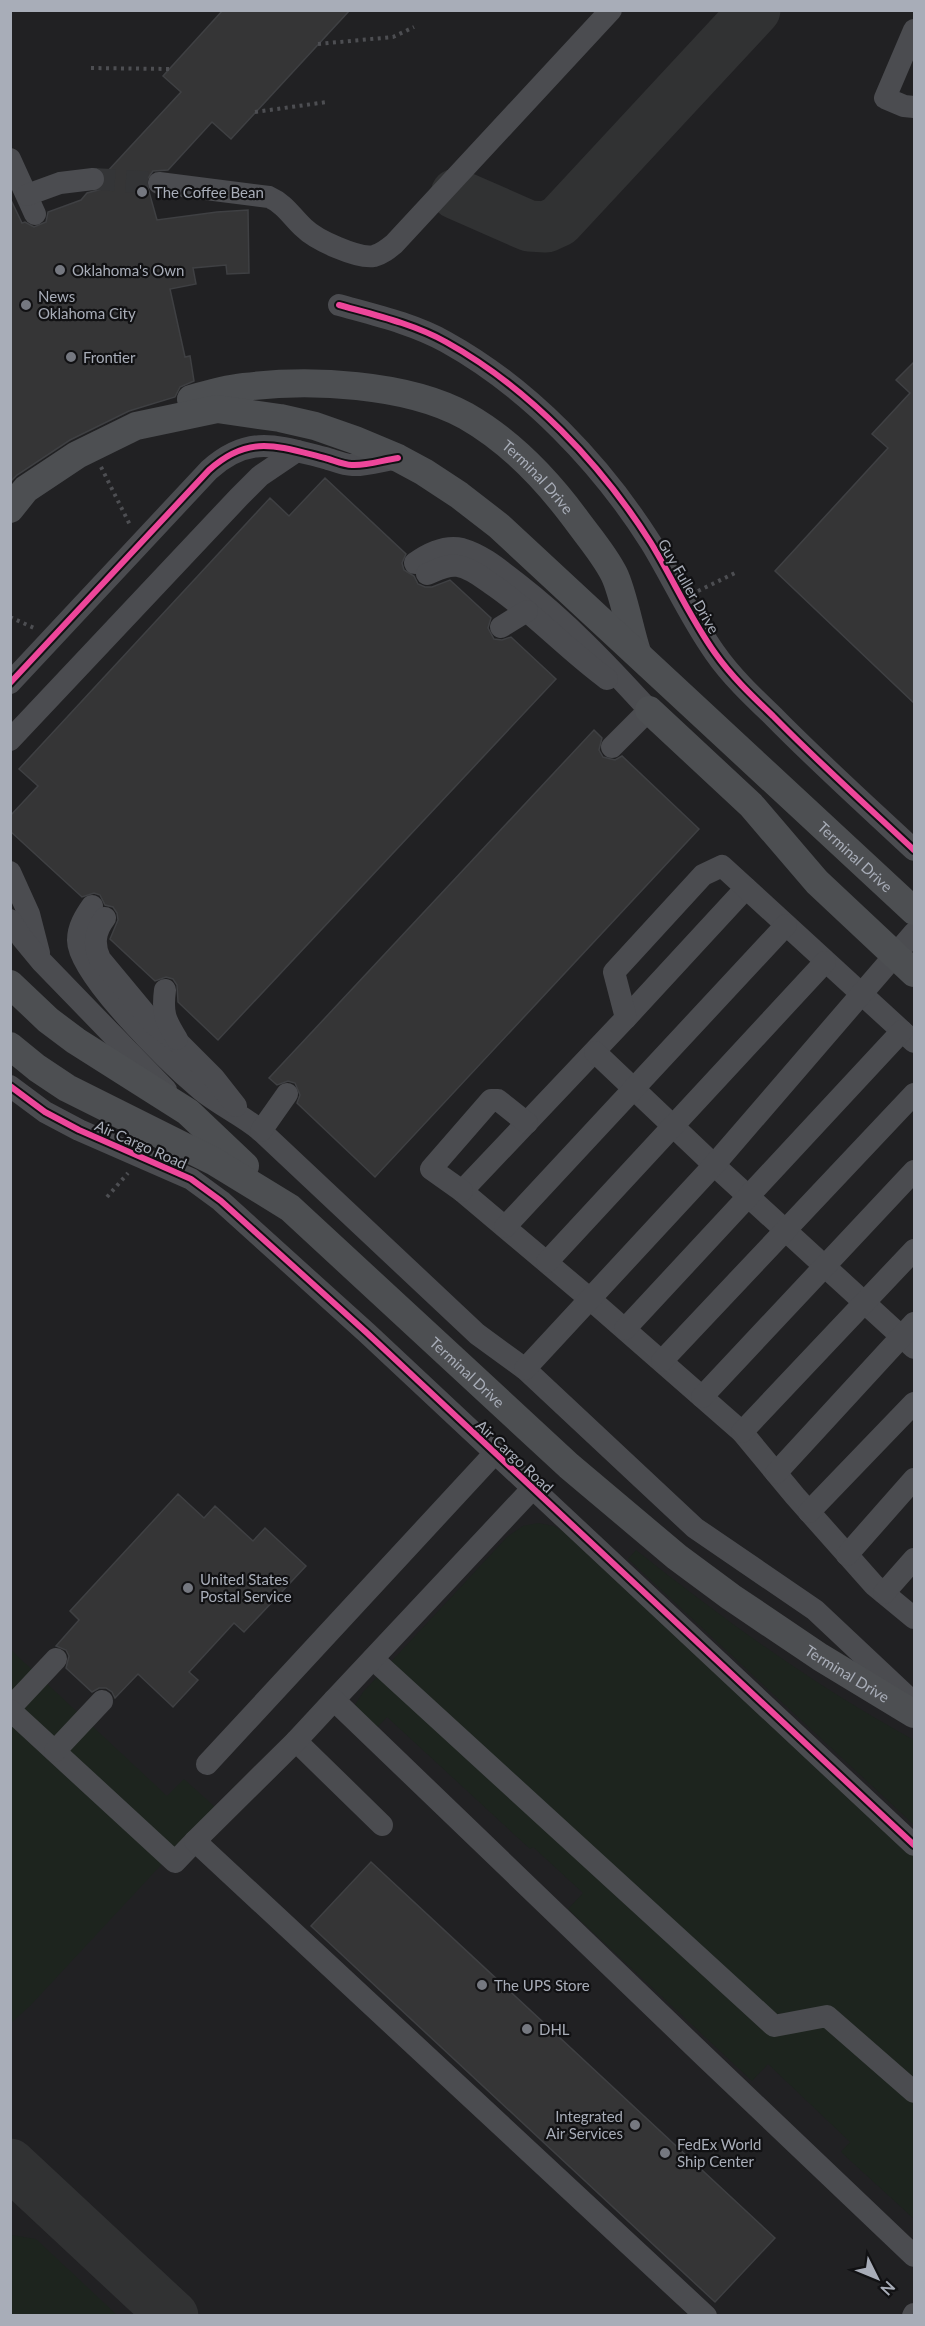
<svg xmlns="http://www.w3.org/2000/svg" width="925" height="2326" font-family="Lato,sans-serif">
  <rect width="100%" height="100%" fill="#171717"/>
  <path fill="#212123" d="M11 11H914V2315L11 2316Z"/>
  <g fill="#1d241e">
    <path d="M538 1523 554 1526 566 1533 914 1857V2219L841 2152 850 2142 768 2064 752 2081 568 1909 583 1893 533 1847 530 1849 387 1717 368 1737 355 1705 363 1692 507 1537 523 1526Z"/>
    <path d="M636 1550C724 1620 815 1686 914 1740V1825L628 1559Z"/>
    <path d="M10 1649 167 1796 184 1779 215 1807 30 2006 11 2023Z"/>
    <path d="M11 2235 36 2239 117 2315H11Z"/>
  </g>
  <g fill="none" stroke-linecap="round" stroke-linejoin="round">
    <g stroke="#313233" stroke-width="51">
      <path d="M456 194 529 226 546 227 559 221 755 10"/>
      <path d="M10 2164 173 2316"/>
    </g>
  </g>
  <g fill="#353536" stroke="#3f4043" stroke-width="1.5">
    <path d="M223 10H350L231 139 212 122 168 170 153 171 146 181 157 220 217 212 248 210 249 273 227 274 226 265 193 268 196 284 170 289 185 357 190 356 194 381 180 387 175 397 129 411 70 440 17 475 10 482V198L22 223 25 222 34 227 46 222 48 212 81 200 87 193 102 189 106 184 105 174 181 92 163 76Z"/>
    <path d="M915 361V704L775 571 888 448 872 434 910 393 896 380Z"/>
    <path d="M325 478 406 554 402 563 404 570 414 576 418 584 425 587H432L450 580 491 618 488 628 494 639 502 640 511 637 556 679 218 1040 178 1002 177 985 173 979 166 977 155 981 110 939 118 920 117 913 113 907 105 905 100 895 94 893 82 897 10 831V816L38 786 19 769 270 498 289 516Z"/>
    <path d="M594 730 602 738 599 750 603 757 615 760 622 756 699 829 375 1177 297 1103 300 1095 295 1083 288 1081 277 1085 269 1078Z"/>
    <path d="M178 1494 204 1518 215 1506 253 1541 265 1528 306 1566 244 1632 234 1623 189 1672 198 1680 173 1707 138 1674 115 1698 112 1692 106 1688H99L92 1692 66 1668 69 1656 66 1650 56 1646 79 1620 70 1611Z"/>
    <path d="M371 1862 775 2238 715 2302 311 1926Z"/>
  </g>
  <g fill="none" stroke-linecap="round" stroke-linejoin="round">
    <path stroke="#343537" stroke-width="22" stroke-dasharray="22 11" stroke-linecap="butt" d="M93 179 159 183"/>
    <g stroke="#4d4e52" stroke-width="4" stroke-dasharray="3 4.5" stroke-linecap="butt">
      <path d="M318 44 393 37 414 27"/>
      <path d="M91 68 169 69"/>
      <path d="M255 112 327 102"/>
      <path d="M101 467 130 525"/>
      <path d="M698 591 735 573"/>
      <path d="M10 617 34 628"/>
      <path d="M107 1197 128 1173"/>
    </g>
    <g stroke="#4b4c50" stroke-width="22">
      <path d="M914 30 885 98 904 106 914 107"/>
      <path d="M10 159 35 214"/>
      <path d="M159 183 269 197C285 204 292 217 304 228 316 240 358 259 374 256 382 254 388 249 394 244L611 10"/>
      <path d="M27 195 60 183 93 179"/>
      <path d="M339 305C375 315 414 324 446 342 529 388 601 464 651 543 673 579 690 618 715 653 731 676 752 696 773 716 818 762 867 806 914 850"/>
      <path d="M415 563C429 553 445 545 462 549 483 555 500 570 517 583 566 621 607 664 649 710"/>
      <path d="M427 574C437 570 447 564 458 566 470 568 480 576 490 583 532 611 566 649 607 679"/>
      <path d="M501 627 527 611"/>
      <path d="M10 683 209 470C249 434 277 446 325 458 333 460 343 465 352 465 367 466 383 460 398 458"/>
      <path d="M10 740 239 497 260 476 297 451"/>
      <path d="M612 747 649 710"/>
      <path d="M10 872 29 914 39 953"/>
      <path d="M92 906C85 916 78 927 78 940 77 974 173 1066 201 1090 219 1105 242 1115 261 1131L477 1334 525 1369 695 1528 815 1610 914 1703"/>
      <path d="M105 918C95 931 93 944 100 959L154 1024 179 1043 214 1078 236 1106"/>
      <path d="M10 920 22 938 41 961 166 1090"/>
      <path d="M165 990C162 1013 165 1020 177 1039"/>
      <path d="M626 1018 746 888"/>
      <path d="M914 1042 722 866 703 875 614 972 626 1018 462 1191 590 1299 742 1432 795 1496 874 1585 914 1618"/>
      <path d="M595 1052 714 1165 914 1348"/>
      <path d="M10 1086 45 1112 79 1130 191 1179 221 1201 367 1333 914 1845"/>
      <path d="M261 1131 287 1094"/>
      <path d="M462 1191 431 1169 491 1100H498L527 1123"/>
      <path d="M505 1227 786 925"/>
      <path d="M547 1262 825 962"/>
      <path d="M625 1329 902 1031"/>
      <path d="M662 1361 914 1094"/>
      <path d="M525 1369 714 1165 914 933"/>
      <path d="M702 1397 914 1171"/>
      <path d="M742 1432 914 1250"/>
      <path d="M776 1473 914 1323"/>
      <path d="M809 1512 914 1403"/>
      <path d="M847 1555 914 1479"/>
      <path d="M884 1593 914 1559"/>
      <path d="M373 1659 774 2026 827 2016 914 2092"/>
      <path d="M334 1700 532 1489"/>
      <path d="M10 1708 56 1659"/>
      <path d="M10 1710 175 1862 195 1841"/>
      <path d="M296 1741 382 1825"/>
      <path d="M55 1751 102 1701"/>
      <path d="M207 1764 494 1454"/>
      <path d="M706 2316 195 1841 296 1741 334 1700 704 2056 914 2256"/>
      <path d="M913 2316 914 2314"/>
    </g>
    <g stroke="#4d4f52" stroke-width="28">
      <path id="s1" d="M191 399C208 394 226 389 244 387 310 379 406 383 466 416 508 440 546 479 575 518 588 536 604 554 614 574 623 592 630 631 637 652"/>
      <path id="s2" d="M10 509 26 489 77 455 136 426 217 409 280 418 315 426 355 440 398 458 424 472 459 495 499 526 914 911"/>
      <path d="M649 710 751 805 817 882 914 973"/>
      <path d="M10 984 48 1020 76 1041 188 1112 245 1166"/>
      <path id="s3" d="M10 1046 37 1068 67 1088 215 1162 290 1208 569 1466 677 1557 731 1597 820 1657 914 1714"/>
    </g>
    <defs>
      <g id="cycleway">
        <path d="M339 305C375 315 414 324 446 342 529 388 601 464 651 543 673 579 690 618 715 653 731 676 752 696 773 716 818 762 867 806 914 850"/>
        <path d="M10 683 209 470C249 434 277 446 325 458 333 460 343 465 352 465 367 466 383 460 398 458"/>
        <path d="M10 1086 45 1112 79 1130 191 1179 221 1201 367 1333 914 1845"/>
      </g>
    </defs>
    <use href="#cycleway" stroke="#111113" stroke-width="10"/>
    <use href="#cycleway" stroke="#ed469a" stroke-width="6"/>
  </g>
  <g fill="#757880" stroke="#111113" stroke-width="2">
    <circle cx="142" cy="192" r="6"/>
    <circle cx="60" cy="270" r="6"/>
    <circle cx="26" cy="305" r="6"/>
    <circle cx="71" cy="357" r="6"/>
    <circle cx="188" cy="1588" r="6"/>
    <circle cx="482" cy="1985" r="6"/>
    <circle cx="527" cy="2029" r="6"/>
    <circle cx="635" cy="2125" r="6"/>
    <circle cx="665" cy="2153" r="6"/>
  </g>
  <g text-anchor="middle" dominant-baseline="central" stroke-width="4.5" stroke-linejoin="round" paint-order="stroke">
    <g font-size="15" fill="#a8adb8" stroke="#111113" text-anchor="start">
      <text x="154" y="192">The Coffee Bean</text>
      <text x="72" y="270">Oklahoma's Own</text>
      <text x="38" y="296">News<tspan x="38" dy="17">Oklahoma City</tspan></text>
      <text x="83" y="357">Frontier</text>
      <text x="200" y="1579">United States<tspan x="200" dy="17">Postal Service</tspan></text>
      <text x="494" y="1985">The UPS Store</text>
      <text x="539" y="2029">DHL</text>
      <text x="623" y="2116" text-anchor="end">Integrated<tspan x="623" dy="17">Air Services</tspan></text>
      <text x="677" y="2144">FedEx World<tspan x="677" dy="17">Ship Center</tspan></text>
    </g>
    <g font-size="15" fill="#a8adb8" stroke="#111113">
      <text stroke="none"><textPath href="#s1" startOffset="376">Terminal Drive</textPath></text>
      <text transform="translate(689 586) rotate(60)">Guy Fuller Drive</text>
      <text stroke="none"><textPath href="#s2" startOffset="1032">Terminal Drive</textPath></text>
      <text transform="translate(141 1144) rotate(24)">Air Cargo Road</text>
      <text stroke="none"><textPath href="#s3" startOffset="566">Terminal Drive</textPath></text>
      <text transform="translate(515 1456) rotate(43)">Air Cargo Road</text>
      <text stroke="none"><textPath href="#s3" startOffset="1052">Terminal Drive</textPath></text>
    </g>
  </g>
  <rect width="925" height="2326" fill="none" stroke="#a8adb8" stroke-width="24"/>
  <g transform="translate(877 2278) rotate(133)" stroke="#111113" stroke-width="4.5" paint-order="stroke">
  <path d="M0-4.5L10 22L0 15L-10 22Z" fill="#a8adb8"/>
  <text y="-9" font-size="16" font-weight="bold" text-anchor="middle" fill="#a8adb8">N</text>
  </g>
</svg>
